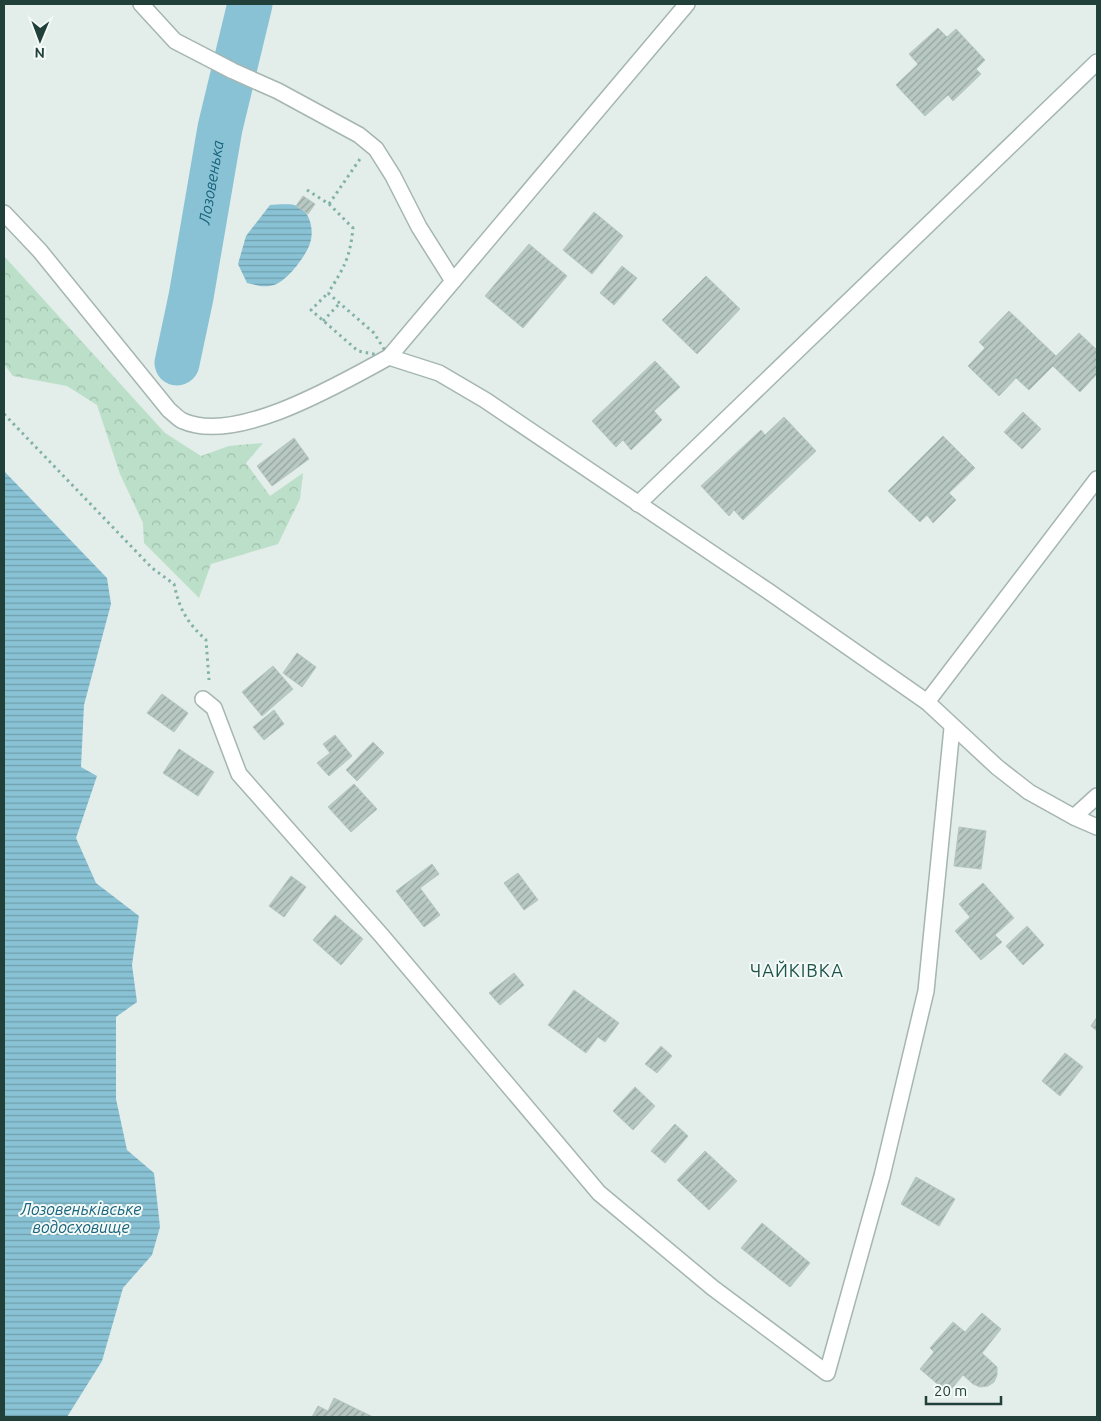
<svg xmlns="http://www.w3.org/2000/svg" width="1101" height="1421" font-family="Ubuntu,sans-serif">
  <defs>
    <pattern id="forest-crowns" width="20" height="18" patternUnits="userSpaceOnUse" patternTransform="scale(1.25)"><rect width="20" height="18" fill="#bbdfc8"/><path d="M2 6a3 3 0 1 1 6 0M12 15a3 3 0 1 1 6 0" fill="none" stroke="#a0c0ad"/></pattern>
    <pattern id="water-rules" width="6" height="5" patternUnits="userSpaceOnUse" patternTransform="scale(1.25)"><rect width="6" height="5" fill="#89c2d4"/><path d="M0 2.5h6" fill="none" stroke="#709fad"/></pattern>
    <pattern id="building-hatch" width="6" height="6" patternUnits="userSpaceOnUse" patternTransform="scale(1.25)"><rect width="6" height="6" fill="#b8c8c3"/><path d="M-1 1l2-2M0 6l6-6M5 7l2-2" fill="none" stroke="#95a49f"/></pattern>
  </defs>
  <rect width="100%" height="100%" fill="#e3edea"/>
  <path fill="url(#forest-crowns)" d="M4 256 165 433 201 456 229 446 263 443 246 463 270 496 303 473 300 499 278 544 211 564 199 598 144 543 143 523 120 474 97 405 67 386 13 376 4 364Z"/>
  <g fill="url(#water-rules)">
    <path d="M270 205C277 205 289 203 297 206 311 211 315 233 309 246 304 258 287 281 274 285 264 288 256 285 247 283L238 264 246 236Z"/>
    <path d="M4 471 107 578 111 604 84 705 81 767 97 776 76 838 96 883 139 916 132 965 137 1002 116 1017V1099L127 1150 154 1173 160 1227 152 1255 123 1288 102 1361 67 1417H4Z"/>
  </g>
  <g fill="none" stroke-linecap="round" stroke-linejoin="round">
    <path stroke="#89c2d4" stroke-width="45" id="s1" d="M177 363 191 297 220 128 250 4"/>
  </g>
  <g fill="url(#building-hatch)" stroke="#b5c7c1">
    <path d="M938 28 947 37 956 29 985 60 976 69 981 74 953 101 948 95 925 116 896 85 918 64 909 54Z"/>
    <path d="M303 196 315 204 308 214 296 206Z"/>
    <path d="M594 212 623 236 592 274 563 250Z"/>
    <path d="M529 244 567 276 523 328 485 296Z"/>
    <path d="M622 266 637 278 614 305 600 293Z"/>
    <path d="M706 276 740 309 697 354 662 320Z"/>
    <path d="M1009 311 1056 356 1079 333 1097 350V374L1080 392 1053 366 1029 390 1016 378 999 396 968 366 985 348 979 342Z"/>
    <path d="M655 361 680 387 654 411 662 420 631 450 623 440 616 447 592 421Z"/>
    <path d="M1023 412 1041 429 1022 449 1004 432Z"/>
    <path d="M784 417 816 451 743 520 734 510 729 516 701 486 761 430 765 435Z"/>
    <path d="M943 436 975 468 949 493 956 500 933 523 927 515 920 522 888 491Z"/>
    <path d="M294 438 309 459 272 486 257 466Z"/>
    <path d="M297 653 316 667 302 687 283 673Z"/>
    <path d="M273 666 293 689 262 716 242 692Z"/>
    <path d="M162 694 188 713 174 732 147 713Z"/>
    <path d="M274 710 284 724 264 740 253 727Z"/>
    <path d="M335 735 352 756 329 776 317 763 330 753 323 744Z"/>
    <path d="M373 742 384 753 357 781 346 770Z"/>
    <path d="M179 749 214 772 198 796 163 773Z"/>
    <path d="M354 784 377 809 351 832 328 807Z"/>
    <path d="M959 827 986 831 981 869 954 866Z"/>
    <path d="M432 864 439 874 420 888 440 915 424 927 396 891Z"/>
    <path d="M518 873 538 900 524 910 504 883Z"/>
    <path d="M291 876 306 887 284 917 269 906Z"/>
    <path d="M983 883 1014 918 995 935 1002 942 981 960 955 931 970 917 959 904Z"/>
    <path d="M335 915 363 939 341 965 313 940Z"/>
    <path d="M1027 926 1044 945 1023 965 1006 946Z"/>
    <path d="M514 973 524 985 500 1005 489 993Z"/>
    <path d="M574 990 619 1023 605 1042 598 1037 586 1053 548 1025Z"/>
    <path d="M1097 1017V1031L1091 1026Z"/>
    <path d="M661 1046 672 1056 657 1073 645 1064Z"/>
    <path d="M1065 1053 1083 1067 1060 1096 1042 1081Z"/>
    <path d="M635 1087 655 1106 633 1130 613 1111Z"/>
    <path d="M675 1124 688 1136 665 1163 651 1151Z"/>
    <path d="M705 1151 737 1181 709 1210 677 1180Z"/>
    <path d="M916 1177 955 1199 939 1226 901 1204Z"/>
    <path d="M762 1223 810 1263 790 1287 741 1248Z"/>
    <path d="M982 1313 1001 1329 982 1353 997 1367V1375L994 1382 988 1386 980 1387 973 1384 963 1375 948 1393 920 1369 934 1352 930 1348 953 1322 965 1332Z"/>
    <path d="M334 1398 373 1417H312L318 1406 328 1411Z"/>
  </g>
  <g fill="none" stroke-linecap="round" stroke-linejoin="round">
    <defs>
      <g id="minor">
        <path d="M141 4 175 41 233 71 278 91 359 135 376 149 393 176 419 227 453 281"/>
        <path d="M4 213 40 251 169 410C173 413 178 419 183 421 237 445 341 383 389 357L687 4"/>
        <path d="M389 357 439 373 485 400 768 591 927 702 997 767 1029 792 1074 817 1097 827"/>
        <path d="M638 504 1097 62"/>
        <path d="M203 699 214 708 239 774 382 936 599 1193 713 1288 827 1373 882 1176 926 991 952 728"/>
        <path d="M927 702 1097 479"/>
        <path d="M1074 817 1097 796"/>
      </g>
    </defs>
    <use href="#minor" stroke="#a5b6b2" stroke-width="18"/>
    <g stroke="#82b2a7" stroke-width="3" stroke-dasharray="2.5 4" stroke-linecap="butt">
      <path d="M307 190 329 204 353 228C350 258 344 268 328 293"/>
      <path d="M329 204 360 159"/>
      <path d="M328 293 374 333 389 357 358 351 311 310Z"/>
      <path d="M323 321 340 303"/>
      <path d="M4 414 152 568 174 584C180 611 187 622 206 640L209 680"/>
    </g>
    <use href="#minor" stroke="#fff" stroke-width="15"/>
  </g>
  <g text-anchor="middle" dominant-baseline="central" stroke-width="4" stroke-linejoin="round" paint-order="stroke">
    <g font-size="16" font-style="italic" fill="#19647e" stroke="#f4faf7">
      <text stroke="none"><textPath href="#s1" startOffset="184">Лозовенька</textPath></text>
      <text x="81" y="1209">Лозовеньківське<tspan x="81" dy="18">водосховище</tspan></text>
    </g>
    <g font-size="18" letter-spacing="1" fill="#1d534a" stroke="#f4faf7">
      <text x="797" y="970">ЧАЙКІВКА</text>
    </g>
  </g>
  <rect width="1101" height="1421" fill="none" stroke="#22403a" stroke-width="10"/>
  <g transform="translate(40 40) rotate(181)" stroke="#f4faf7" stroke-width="4" paint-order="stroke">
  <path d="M0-4L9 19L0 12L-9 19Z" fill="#22403a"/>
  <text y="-8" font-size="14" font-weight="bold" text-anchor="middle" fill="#22403a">N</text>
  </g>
  <path d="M926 1396v8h75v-8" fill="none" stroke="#22403a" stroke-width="2.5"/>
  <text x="934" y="1396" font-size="15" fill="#22403a" stroke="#f4faf7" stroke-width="4" paint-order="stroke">20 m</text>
</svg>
